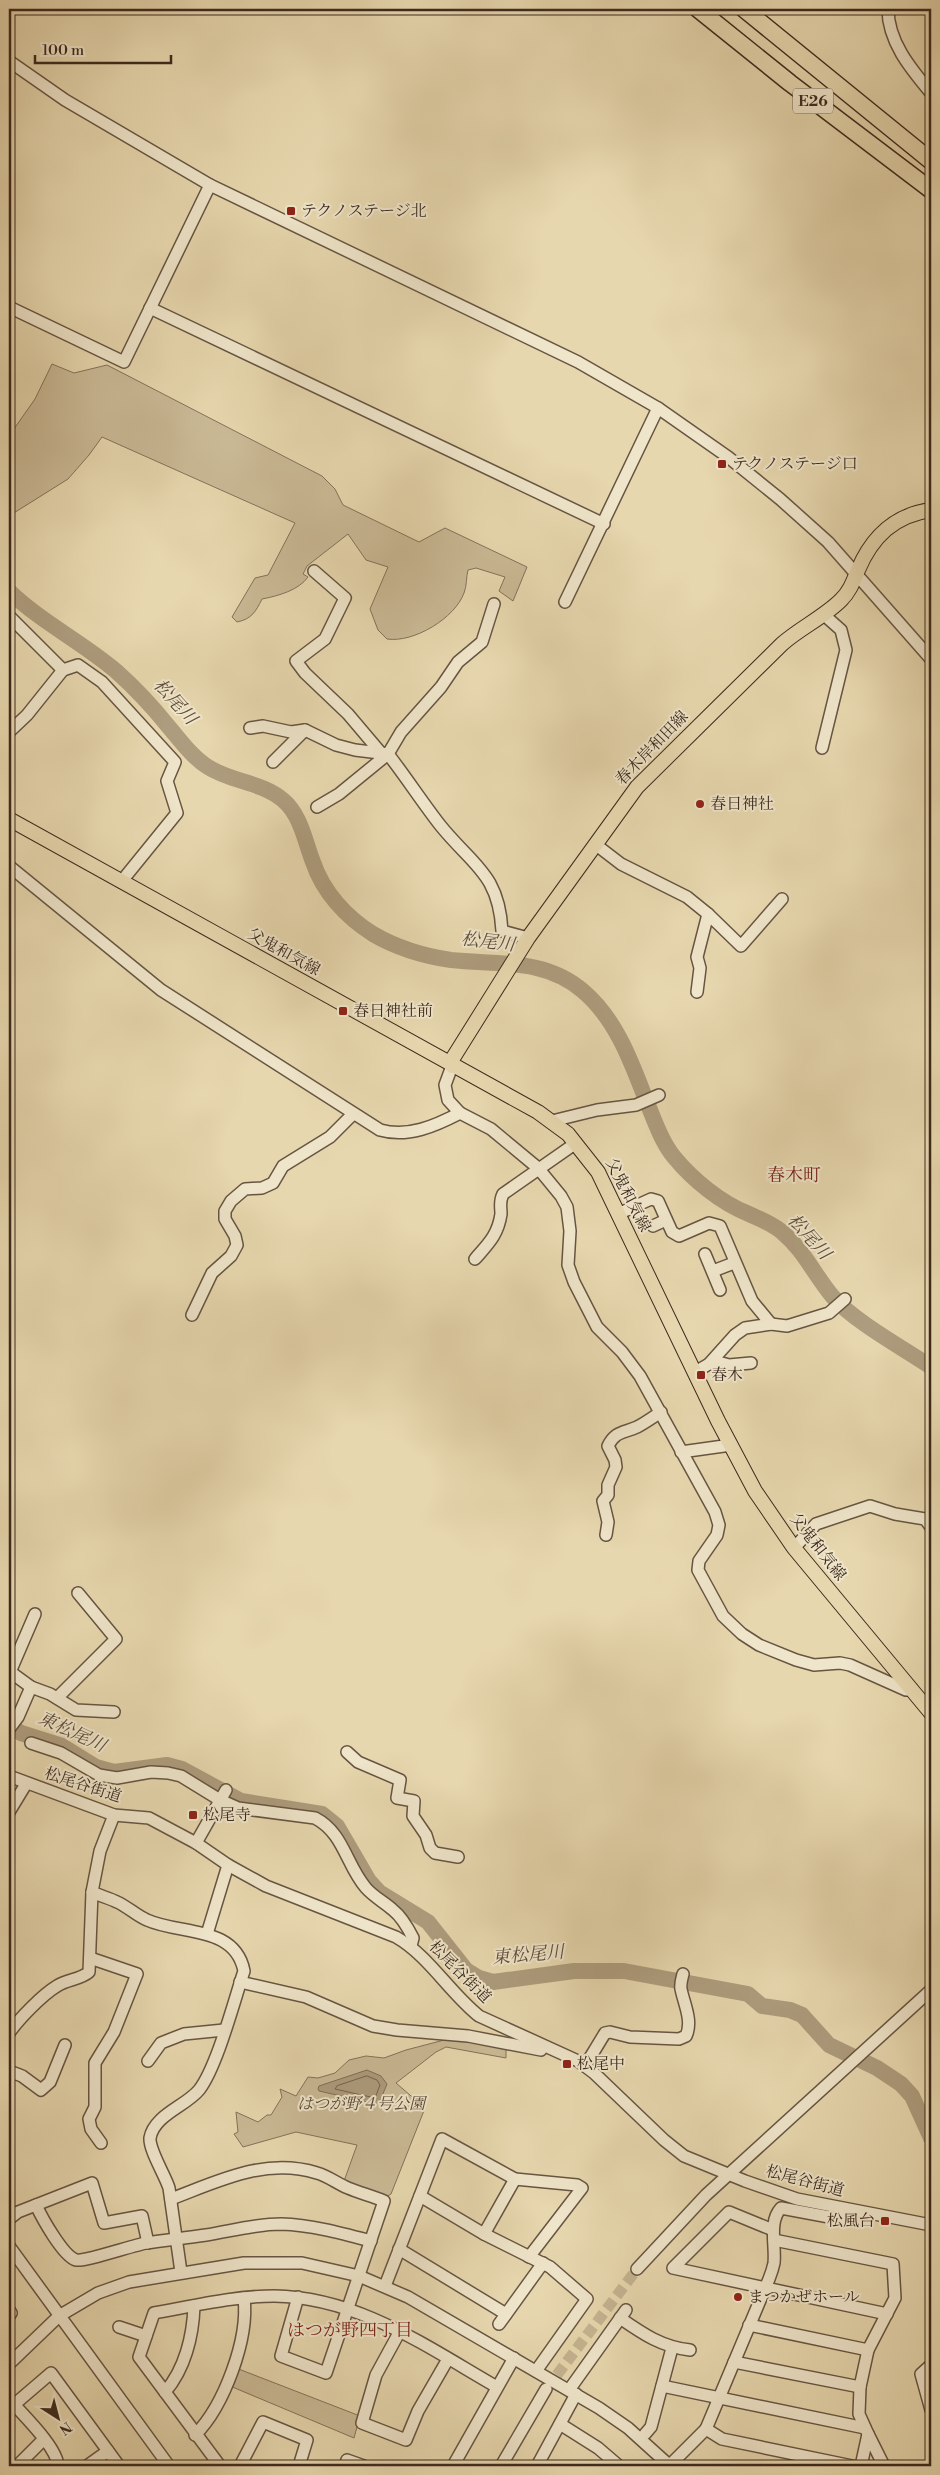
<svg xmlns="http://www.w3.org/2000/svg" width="940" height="2475" font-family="'Libre Bodoni','Noto Serif JP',serif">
  <rect width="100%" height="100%" fill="#e7d7ae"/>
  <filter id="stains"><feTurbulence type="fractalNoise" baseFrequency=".004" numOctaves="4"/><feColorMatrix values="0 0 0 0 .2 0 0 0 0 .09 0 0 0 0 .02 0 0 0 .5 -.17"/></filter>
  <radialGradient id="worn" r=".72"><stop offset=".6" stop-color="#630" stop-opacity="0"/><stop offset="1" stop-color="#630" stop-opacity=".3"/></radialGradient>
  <g fill="#caba96" stroke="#83725a">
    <path d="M52 364 74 373 107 365 322 476 335 489 343 505 419 542 445 528 527 567 513 601 499 591 505 577 476 568 468 570C466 577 467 586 464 593 455 618 414 643 387 639L378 630 370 609 388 567 366 560 348 534 307 566 303 574 308 577C299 590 278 596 262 599 256 611 252 619 237 622L232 617 255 578 268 575 295 523 102 437 89 455 68 479 9 516V436L35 399Z"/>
    <path d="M448 2039 506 2046V2058L446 2047 436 2052 396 2083 425 2108 391 2194 386 2197 344 2181 357 2145 296 2132 243 2147 234 2134 238 2132 236 2112 258 2122 267 2115H271L282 2097 280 2089 296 2096 308 2077 318 2078 335 2073 349 2060 366 2056 384 2058 406 2050Z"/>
    <path d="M236 2368 360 2416 354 2438 230 2386Z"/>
  </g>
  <path fill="#ad9c7d" stroke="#806e57" d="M367 2070 381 2076 387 2084 380 2101 376 2104 319 2091 318 2089 319 2086Z"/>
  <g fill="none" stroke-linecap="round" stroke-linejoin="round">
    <path stroke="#74634e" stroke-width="1" d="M367 2076 377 2080 380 2085 375 2098 335 2089 337 2086Z"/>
    <g stroke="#ad9c7d" stroke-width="16">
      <path d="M9 591C41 622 82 642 116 671 135 688 152 706 168 726 180 740 192 757 208 767 231 782 262 782 283 800 301 815 305 842 313 862 323 892 346 917 373 934 397 948 423 956 451 960 498 965 545 958 583 991 616 1019 631 1061 646 1100 654 1119 661 1141 674 1157 693 1180 721 1203 749 1214 762 1220 771 1223 782 1232 804 1250 815 1276 833 1297 855 1322 903 1348 931 1367"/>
      <path d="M9 1726 21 1733 62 1746 96 1767 114 1772 167 1765 182 1769 241 1801 322 1814 337 1826 369 1881 379 1892 428 1922 466 1970 479 1978 493 1982 574 1971H624L748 1994 762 2006 790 2010 802 2015 829 2045 877 2068 901 2084 912 2096 931 2138"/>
    </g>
    <path stroke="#c5b491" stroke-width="11" stroke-dasharray="11 5.5" stroke-linecap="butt" d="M547 2388 637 2269"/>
    <defs>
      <g id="minor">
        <path d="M888 9C888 42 911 69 931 93"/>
        <path d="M9 61 65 100 210 185 578 362 658 408 728 457 780 499 828 542 931 659"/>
        <path d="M9 307 124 362 210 185"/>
        <path d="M150 308 604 524"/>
        <path d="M314 571 345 598 325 639 296 661 305 673 348 714 381 753"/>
        <path d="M565 602 658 408"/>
        <path d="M9 616 63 670 78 665 102 682 175 762 167 781 177 813 121 882"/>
        <path d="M250 728 263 726 291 732 305 730 336 745 355 750 388 754C406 777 422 802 440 825 472 865 499 873 502 931L528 938"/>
        <path d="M9 732 27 715 63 670"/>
        <path d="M822 748 846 650 841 630 823 614"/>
        <path d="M273 762 305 730"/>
        <path d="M317 807 339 794 388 754 401 732 441 687 458 662 482 642 494 604"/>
        <path d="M595 844 621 864 687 897 708 914 697 957 700 968 697 992"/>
        <path d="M9 866 161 990 380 1130C408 1138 435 1126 460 1113"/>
        <path d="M708 914 741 946 782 899"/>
        <path d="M452 1066 445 1085 448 1100 460 1113 491 1129 538 1168 561 1196 567 1207 570 1231 568 1265 574 1282 597 1327 622 1352 640 1376 715 1512 719 1525 717 1535 699 1561 698 1570 723 1616 742 1634 759 1645 796 1660 814 1665 840 1663 850 1665 906 1690 912 1689"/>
        <path d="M552 1121 597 1110 636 1105 659 1095"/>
        <path d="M618 1214 651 1199 658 1201 672 1232 679 1236 709 1223 720 1226 752 1301 771 1324"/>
        <path d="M653 1226 666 1220"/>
        <path d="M705 1254 720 1290"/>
        <path d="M475 1259C488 1244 498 1235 501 1214 501 1206 499 1202 503 1194L576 1143"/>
        <path d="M713 1271 734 1263"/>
        <path d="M192 1315 212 1273 231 1256 237 1245 235 1236 225 1219V1211L231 1201 245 1189 262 1188 273 1183 283 1166 330 1137 353 1114"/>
        <path d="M709 1364 718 1362 729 1365 751 1363"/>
        <path d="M695 1372 709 1364 735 1335 745 1328 771 1324 787 1326 829 1313 845 1299"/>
        <path d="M681 1452 731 1445"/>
        <path d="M606 1535 608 1522 603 1501 608 1495V1485L616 1467 615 1460 608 1446C615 1431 624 1433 637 1427 645 1423 653 1417 661 1412"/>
        <path d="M794 1548 816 1524 870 1506 895 1514 925 1519 931 1527"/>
        <path d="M9 1671 31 1687 18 1717 9 1729"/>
        <path d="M10 1672 35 1614"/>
        <path d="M31 1687 50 1694 76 1710 114 1712"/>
        <path d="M57 1698 116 1639 78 1593"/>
        <path d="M31 1743 61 1753 99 1775 117 1778 151 1772 168 1773 181 1776 220 1800 238 1808 315 1818C344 1833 346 1865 366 1888 374 1897 384 1902 393 1910 402 1917 408 1928 413 1938L411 1946"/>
        <path d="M347 1752 358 1762 400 1780 397 1798 414 1801 413 1816 426 1835 430 1848 435 1853 458 1857"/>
        <path d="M9 1776 114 1815 149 1818 196 1843 228 1865 266 1886 396 1937C429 1956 449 1992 479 2016L578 2061 594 2073 664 2140 684 2156 745 2181 797 2199 931 2225"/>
        <path d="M9 1812 26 1784"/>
        <path d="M114 1815 100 1851 92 1892C100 1896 109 1898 117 1902 128 1907 137 1916 147 1920 180 1935 235 1925 244 1971 234 2001 217 2067 199 2090 186 2106 154 2115 150 2138 149 2150 165 2175 169 2188L181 2272"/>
        <path d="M196 1843 226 1790"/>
        <path d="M207 1934 228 1865"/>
        <path d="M90 1958 137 1974 114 2032 95 2063V2107L89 2119 91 2129 101 2143"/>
        <path d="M240 1982 306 1997 373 2026 397 2030 468 2036 541 2050"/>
        <path d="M9 2033C19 2019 42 1995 57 1986 67 1979 80 1980 89 1972L92 1892"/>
        <path d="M148 2061 161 2043 184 2034 224 2030"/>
        <path d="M585 2066 605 2033 610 2032 630 2037 679 2039 686 2036C693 2021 684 2004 681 1989 680 1984 682 1978 683 1974"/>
        <path d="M9 2071 22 2076 41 2090 50 2082 65 2045"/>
        <path d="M420 2196 484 2234 550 2267 587 2299 536 2371"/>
        <path d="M171 2199C219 2181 265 2157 317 2173 328 2176 338 2184 348 2188 360 2193 372 2196 384 2201L326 2373 281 2356 298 2297"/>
        <path d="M36 2205C42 2218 63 2256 76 2260 84 2262 131 2246 146 2243 166 2240 186 2238 206 2235 231 2231 256 2224 281 2224 312 2225 341 2233 371 2241"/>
        <path d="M845 2209 840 2219 781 2208C768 2222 776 2246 774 2263 773 2268 771 2274 769 2279L706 2429 722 2439 852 2466"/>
        <path d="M9 2219 18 2212 92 2183 104 2223 142 2216 148 2243"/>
        <path d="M773 2230 729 2212 673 2268 887 2314"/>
        <path d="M484 2234 515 2179"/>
        <path d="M774 2240 893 2264 895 2298 868 2350 860 2387 859 2414 868 2434 861 2466"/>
        <path d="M9 2246 169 2466"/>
        <path d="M399 2249 506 2314"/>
        <path d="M637 2269 706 2195 931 1990"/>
        <path d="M385 2286 442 2139 515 2179 577 2185 582 2188 529 2257"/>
        <path d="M9 2310 11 2313 9 2316"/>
        <path d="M620 2318C643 2334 662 2347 690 2350"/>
        <path d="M499 2324 543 2263"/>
        <path d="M749 2325 868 2350"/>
        <path d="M119 2327 146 2336"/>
        <path d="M400 2331 376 2375 362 2423 406 2440 418 2411 448 2359"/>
        <path d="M734 2362 860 2387"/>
        <path d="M9 2364 59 2316 98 2293 129 2282 244 2263H302L359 2276 408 2297 599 2408 628 2428 670 2466"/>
        <path d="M931 2365 921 2374 931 2410"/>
        <path d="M662 2386 865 2428"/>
        <path d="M569 2390 626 2310"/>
        <path d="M165 2392C185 2369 193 2336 194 2306"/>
        <path d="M10 2400C23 2415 57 2447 58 2466"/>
        <path d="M9 2409 51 2373 119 2466"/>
        <path d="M560 2424 598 2448 619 2466"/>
        <path d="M645 2434 651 2427 672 2348"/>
        <path d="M868 2434 884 2466"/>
        <path d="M195 2435C224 2406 249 2339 244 2298"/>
        <path d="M17 2466 44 2439"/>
        <path d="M87 2466 108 2451"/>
        <path d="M220 2466 139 2357 154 2313C193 2306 234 2296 274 2296 358 2297 427 2347 497 2387"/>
        <path d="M240 2466 263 2422 307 2440 299 2466"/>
        <path d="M345 2466 347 2460 364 2466"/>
        <path d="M453 2466 514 2358"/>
        <path d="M501 2466 546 2389"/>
        <path d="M537 2466 576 2394"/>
        <path d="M669 2466 706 2429"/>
      </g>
      <g id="major">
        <path d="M9 819 538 1112 568 1134 598 1172 718 1421 755 1491 794 1548 931 1713"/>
        <path d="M452 1066 453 1058 528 938 637 787 782 644C800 628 824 617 841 600 850 591 853 582 858 570 872 537 894 515 931 510"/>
      </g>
      <g id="highway">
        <path d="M698 9 790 83 931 190"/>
        <path d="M744 9 931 161"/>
      </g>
    </defs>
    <use href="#minor" stroke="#675542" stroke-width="14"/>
    <use href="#major" stroke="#3c2a1e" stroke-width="16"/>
    <use href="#highway" stroke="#3c2a1e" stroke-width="19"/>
    <use href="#minor" stroke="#efe5ca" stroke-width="11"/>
    <use href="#major" stroke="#e7d7ae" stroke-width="14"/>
    <use href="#highway" stroke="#e7d7ae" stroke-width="16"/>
  </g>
  <g fill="#8f2418" stroke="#efe5ca" stroke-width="2">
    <rect x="286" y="206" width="10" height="10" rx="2.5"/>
    <rect x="717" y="459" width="10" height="10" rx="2.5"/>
    <circle cx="700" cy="804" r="5"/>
    <rect x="338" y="1006" width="10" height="10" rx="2.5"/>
    <rect x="696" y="1370" width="10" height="10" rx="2.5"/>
    <rect x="188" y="1810" width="10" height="10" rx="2.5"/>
    <rect x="562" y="2059" width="10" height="10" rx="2.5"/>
    <rect x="880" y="2216" width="10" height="10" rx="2.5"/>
    <circle cx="738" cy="2297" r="5"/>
  </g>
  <g text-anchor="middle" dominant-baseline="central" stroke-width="4" stroke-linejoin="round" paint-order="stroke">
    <rect fill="#efe5ca" stroke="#726252" stroke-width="1" x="793" y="88.5" width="40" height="25" rx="4"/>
    <g font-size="15" font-weight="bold" fill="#3c2a1e">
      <text x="813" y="101">E26</text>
    </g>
    <g font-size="16" fill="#3c2a1e" stroke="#efe5ca" text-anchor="start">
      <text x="301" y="211">テクノステージ北</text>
      <text x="732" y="464">テクノステージ口</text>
      <text x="710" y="804">春日神社</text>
      <text x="353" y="1011">春日神社前</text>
      <text x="711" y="1375">春木</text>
      <text x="203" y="1815">松尾寺</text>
      <text x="577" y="2064">松尾中</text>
      <text x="875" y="2221" text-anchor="end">松風台</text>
      <text x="748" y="2297">まつかぜホール</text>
    </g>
    <g font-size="16" fill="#3c2a1e" stroke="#efe5ca">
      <text transform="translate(652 748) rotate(-46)">春木岸和田線</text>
      <text transform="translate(284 952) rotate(29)">父鬼和気線</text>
      <text transform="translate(628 1195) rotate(63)">父鬼和気線</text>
      <text transform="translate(818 1547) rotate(52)">父鬼和気線</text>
      <text transform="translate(83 1785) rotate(18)">松尾谷街道</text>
      <text transform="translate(460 1972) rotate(45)">松尾谷街道</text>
      <text transform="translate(805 2181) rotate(15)">松尾谷街道</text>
    </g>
    <g font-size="16" font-style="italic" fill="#584736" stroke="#efe5ca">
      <text x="361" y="2104">はつが野４号公園</text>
    </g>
    <g font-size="18" font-style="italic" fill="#5e4c3a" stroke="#efe5ca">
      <text transform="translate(175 702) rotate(48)">松尾川</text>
      <text transform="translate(488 942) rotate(7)">松尾川</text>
      <text transform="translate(809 1237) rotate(48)">松尾川</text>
      <text transform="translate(72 1732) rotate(25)">東松尾川</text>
      <text transform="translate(528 1955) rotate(-5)">東松尾川</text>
    </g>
    <g font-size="18" fill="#7a1f14" stroke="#efe5ca">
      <text x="794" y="1175">春木町</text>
      <text x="350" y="2330">はつが野四丁目</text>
    </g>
  </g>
  <rect width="940" height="2475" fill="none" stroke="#e7d7ae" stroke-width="30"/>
  <rect x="10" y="10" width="920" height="2455" fill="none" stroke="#3c2a1e" stroke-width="2.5"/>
  <rect x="15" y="15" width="910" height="2445" fill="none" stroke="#3c2a1e"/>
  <g transform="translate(58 2418) rotate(144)" stroke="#efe5ca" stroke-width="4" paint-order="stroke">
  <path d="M0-4L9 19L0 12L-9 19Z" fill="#3c2a1e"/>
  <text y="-8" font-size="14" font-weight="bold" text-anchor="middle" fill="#3c2a1e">N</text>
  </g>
  <path d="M35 55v8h136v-8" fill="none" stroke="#3c2a1e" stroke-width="2.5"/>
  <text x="42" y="55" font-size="15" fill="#3c2a1e" stroke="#efe5ca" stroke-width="4" paint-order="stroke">100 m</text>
  <rect width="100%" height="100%" filter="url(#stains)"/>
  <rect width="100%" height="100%" fill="url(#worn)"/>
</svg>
